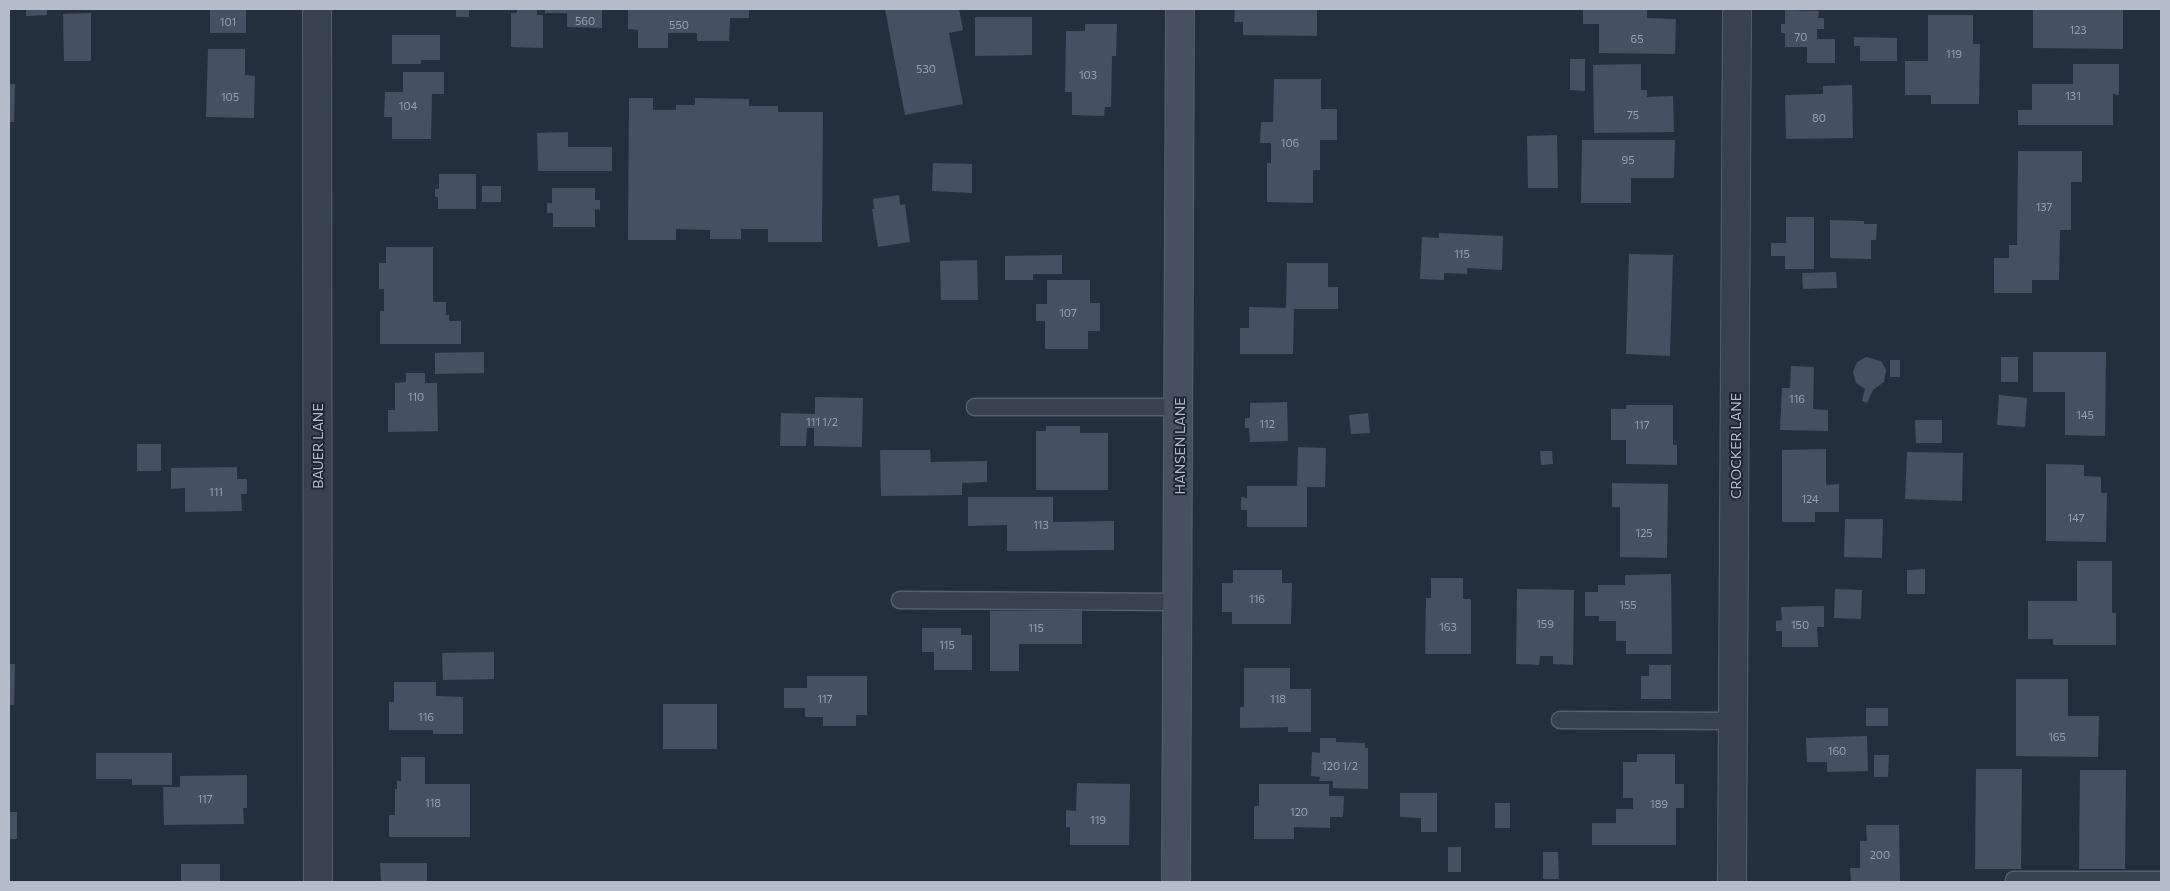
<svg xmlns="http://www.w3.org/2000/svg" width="2170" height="891" font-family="Commissioner,sans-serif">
  <rect width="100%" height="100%" fill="#242f3e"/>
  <g fill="#455162">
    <path d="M26 9H47V15L26 16Z"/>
    <rect x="210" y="9" width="36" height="24"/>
    <rect x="456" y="9" width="13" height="8"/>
    <path d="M517 9H537V15H543V48L511 47V13H517Z"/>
    <path d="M545 9H602V28L567 27V13H545Z"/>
    <path d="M628 9H749V18H730L729 41H697V33H668V48H638V30L628 29Z"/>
    <path d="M885 9H959L963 30 949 33 963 104 905 115Z"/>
    <path d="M1235 9H1317V36L1243 35V22H1234Z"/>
    <path d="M1583 9H1647V18L1676 19 1675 54 1599 53V24H1583Z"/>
    <path d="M2033 9H2123V49L2033 48Z"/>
    <path d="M1785 10 1819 11 1818 18H1824V29H1817V39H1835V63H1807V47H1785V33H1781V24H1785Z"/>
    <path d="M91 13V61H64L63 14Z"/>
    <path d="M1928 15H1973V44H1980L1979 104H1931V95H1905V61H1928Z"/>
    <path d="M975 17H1032V55L975 56Z"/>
    <path d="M1085 24H1117L1116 56H1112L1111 107H1105L1104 116 1072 115V92H1065L1066 31H1085Z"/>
    <path d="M392 35H440V60H421V64H392Z"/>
    <path d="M1854 37 1897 38V61H1860V46H1854Z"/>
    <path d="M208 49H245V75L255 76 254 118 206 117Z"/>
    <path d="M1570 59H1585V91L1570 90Z"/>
    <path d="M1641 64V90H1647V97L1673 96 1674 132 1594 133 1593 65Z"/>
    <path d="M2073 64H2119V95L2113 94V125H2018V110H2032V84H2073Z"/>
    <path d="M403 72H444V94H432L431 139H392V117H384L385 92H403Z"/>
    <path d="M1274 79H1321V109H1337V140H1320V170H1313V203L1267 202V163H1271V143H1260L1261 122H1273Z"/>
    <path d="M9 84H15L14 122H9Z"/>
    <path d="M1852 85 1853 138 1786 139 1785 95 1823 94V86Z"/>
    <path d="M629 98H653V110H676V105H695V98L749 99V106H778V112H823L822 242H768V229H741V239H710V230L676 229V240H628Z"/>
    <path d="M568 132V147H612V171H538L537 133Z"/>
    <path d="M1557 135 1558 188H1528L1527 136Z"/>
    <path d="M1582 140H1675L1674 178H1631V203H1581Z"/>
    <path d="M2018 151H2082V182H2071V230H2060L2059 280H2032V293H1994V258H2009V245H2017Z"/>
    <path d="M933 163 972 164V193L932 191Z"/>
    <path d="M439 174H476V209H438V197H435V189H439Z"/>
    <rect x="482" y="186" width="19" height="16"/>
    <path d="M552 188H595V200H600V210L595 209V227H553V213H547V203H552Z"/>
    <path d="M899 195 900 205 905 204 910 242 878 247 872 209H874L873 199Z"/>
    <path d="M1786 217H1814V269H1785V256H1771V243H1786Z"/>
    <path d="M1830 220 1864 221V224H1877L1876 240H1871V259L1830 258Z"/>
    <path d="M1439 233 1503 236 1502 270 1467 268V274L1444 273V280L1420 279 1422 237 1439 238Z"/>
    <path d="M386 247H433V302H446V315H449V321H461V344H380V311H384V289H379V263H386Z"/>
    <path d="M1629 254 1673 255 1670 356 1626 354Z"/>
    <path d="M1062 255V274H1033V280H1005V256Z"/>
    <path d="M977 260 978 300H941L940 261Z"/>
    <path d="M1287 263H1328V287H1338V309H1294L1293 354H1240V328H1249V307L1286 308Z"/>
    <path d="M1836 272 1837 288 1803 289 1802 273Z"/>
    <path d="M1047 280H1090V303H1100V331H1088V349H1045V321H1036V304H1047Z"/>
    <path d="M484 352V373L435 374V353Z"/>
    <path d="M2033 352H2106L2105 436 2065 435V392H2033Z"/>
    <path d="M1866 357 1881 361 1886 370 1884 382 1873 390 1867 403 1862 401 1865 389 1856 383 1853 372 1857 362Z"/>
    <rect x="2001" y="357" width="17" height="25"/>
    <rect x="1890" y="360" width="10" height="17"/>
    <path d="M1791 366 1814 367 1813 409 1828 410V431L1780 430 1782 388H1790Z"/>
    <path d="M406 373H425V383H437L438 431 388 432V410H395V383L406 382Z"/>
    <path d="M1999 395 2027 398 2025 427 1997 425Z"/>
    <path d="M815 397 863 398 862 447 814 446V428H807L806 446H780L781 413 815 414Z"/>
    <path d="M1287 402 1288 441 1250 442 1249 428H1245V418H1250V403Z"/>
    <path d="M1626 405H1673V445H1677V465L1626 464V440H1611V409H1626Z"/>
    <path d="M1368 413 1370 433 1351 434 1349 415Z"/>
    <path d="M1915 420H1942V443H1916Z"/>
    <path d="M1046 426H1080V433H1108V490H1036V431H1046Z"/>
    <rect x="137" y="444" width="24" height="27"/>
    <path d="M1298 447 1326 448 1325 487H1307V527H1247V510H1241V497L1247 498V486H1297Z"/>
    <path d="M1826 449V485L1839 484V512H1815V522H1782V450Z"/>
    <path d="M880 450H930L931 462 987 461V482L962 483V495L881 496Z"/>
    <path d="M1540 451H1552L1553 464 1541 465Z"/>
    <path d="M1907 452 1963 453 1962 501 1905 499Z"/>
    <path d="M2046 464 2084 465V476L2101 477V493H2107L2106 542 2046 541Z"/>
    <path d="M237 467V479H247V494H241L242 511 185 512V488L171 489V468Z"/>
    <path d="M1612 483 1668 484 1667 558 1620 557V507H1612Z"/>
    <path d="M968 497H1053V522L1114 521V550L1007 551V525L968 526Z"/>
    <path d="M1845 519H1883L1882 558 1844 557Z"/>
    <path d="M2077 561H2112V613H2116V645H2053V639H2028V601H2077Z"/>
    <path d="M1925 569V594H1907V570Z"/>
    <path d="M1233 570H1282V583H1292L1291 624H1232V612H1222V583H1233Z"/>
    <path d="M1671 574 1672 654H1626V641H1616V621H1599V616H1585V592H1598V585H1625V575Z"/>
    <path d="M1431 578H1463V599H1471V654H1425L1426 598H1431Z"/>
    <path d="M1517 589 1574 590 1573 665 1553 664V656H1540L1539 665 1516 664Z"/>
    <path d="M1835 589 1862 590 1861 619 1834 618Z"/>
    <path d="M1824 606V627H1817L1818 647H1782V631H1776V621L1782 620 1781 607Z"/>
    <path d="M990 611H1082V644H1019V671H990Z"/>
    <path d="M922 628H961V635H972V670H934V652H922Z"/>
    <path d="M494 652V679L443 680 442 653Z"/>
    <path d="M9 664H15L14 705H9Z"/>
    <path d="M1649 665H1671V699H1641V676H1649Z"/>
    <path d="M1244 668H1290V689H1311V732H1288V727L1240 728V707H1244Z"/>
    <path d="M807 676H867V715H856V726H823V717H805V708H784V688H807Z"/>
    <path d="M2016 679H2068V716H2099L2098 757 2016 756Z"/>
    <path d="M394 682H436V696L463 697V734H433V730H389V702H394Z"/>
    <rect x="663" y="704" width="54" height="45"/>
    <rect x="1866" y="708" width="22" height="18"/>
    <path d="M1867 736 1868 771 1827 772V762H1807L1806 738Z"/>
    <path d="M1320 738H1336V742L1365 743V748H1368V789L1333 788V781H1319L1320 777 1311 776 1312 752 1320 753Z"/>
    <path d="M96 753H172V785H132V779H96Z"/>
    <path d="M1637 754H1675V784H1684V808H1676V845H1592V823H1616V809H1633V798H1623V762H1637Z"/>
    <path d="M1874 755H1889L1888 777H1874Z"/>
    <path d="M401 757H425V784H470V837H389V815H395V789H397V781H401Z"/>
    <path d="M1976 769H2022L2021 869H1975Z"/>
    <path d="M2080 770H2126L2125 869H2079Z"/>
    <path d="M247 775V808H243L244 824 164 825 163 787H180V776Z"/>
    <path d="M1077 783 1130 784 1129 845H1070V827H1066V810L1076 811Z"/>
    <path d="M1259 784H1329V796H1344L1343 817H1330V828L1294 827V839H1254V806H1259Z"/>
    <path d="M1400 793H1437V832H1421V818L1400 817Z"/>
    <rect x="1495" y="803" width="15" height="25"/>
    <rect x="9" y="812" width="8" height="27"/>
    <path d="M1866 825H1899L1900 882H1851L1850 868H1860V841H1867Z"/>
    <rect x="1448" y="847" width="13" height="25"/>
    <path d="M1543 852H1558L1559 879H1543Z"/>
    <path d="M380 863H427V882H381Z"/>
    <rect x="181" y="864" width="39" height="18"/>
  </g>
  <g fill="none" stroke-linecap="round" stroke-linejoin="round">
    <defs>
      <g id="lane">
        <path d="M975 407H1179"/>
        <path d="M900 600 1178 602"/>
        <path d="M1560 720 1733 721"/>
        <path d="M2014 880H2161"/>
      </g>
      <g id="street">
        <path d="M317 9 318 882"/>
        <path d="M1732 882 1737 9"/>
      </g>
      <path id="secondary" d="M1176 882 1180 9"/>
    </defs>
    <use href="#lane" stroke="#565f6c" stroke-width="19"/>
    <use href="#street" stroke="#565f6c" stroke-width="30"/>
    <use href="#secondary" stroke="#565f6c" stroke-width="30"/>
    <use href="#lane" stroke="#38414e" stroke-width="16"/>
    <use href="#street" stroke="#38414e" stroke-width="28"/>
    <use href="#secondary" stroke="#465061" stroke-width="28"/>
  </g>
  <g text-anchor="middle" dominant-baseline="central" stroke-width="4" stroke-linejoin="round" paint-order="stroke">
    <g font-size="11" fill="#98a1af">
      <text x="585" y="20">560</text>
      <text x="228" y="21">101</text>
      <text x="679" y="24">550</text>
      <text x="2078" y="29">123</text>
      <text x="1801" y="36">70</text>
      <text x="1637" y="38">65</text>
      <text x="1954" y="53">119</text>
      <text x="926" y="68">530</text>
      <text x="1088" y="74">103</text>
      <text x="2073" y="95">131</text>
      <text x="230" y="96">105</text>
      <text x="408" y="105">104</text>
      <text x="1633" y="114">75</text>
      <text x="1819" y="117">80</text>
      <text x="1290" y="142">106</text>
      <text x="1628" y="159">95</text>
      <text x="2044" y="206">137</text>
      <text x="1462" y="253">115</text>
      <text x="1068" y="312">107</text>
      <text x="416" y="396">110</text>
      <text x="1797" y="398">116</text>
      <text x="2085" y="414">145</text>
      <text x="822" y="421">111 1/2</text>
      <text x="1267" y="423">112</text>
      <text x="1642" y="424">117</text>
      <text x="216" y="491">111</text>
      <text x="1810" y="498">124</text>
      <text x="2076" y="517">147</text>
      <text x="1041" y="524">113</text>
      <text x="1644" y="532">125</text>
      <text x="1257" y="598">116</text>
      <text x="1628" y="604">155</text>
      <text x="1545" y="623">159</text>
      <text x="1800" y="624">150</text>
      <text x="1448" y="626">163</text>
      <text x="1036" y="627">115</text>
      <text x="947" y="644">115</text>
      <text x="825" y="698">117</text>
      <text x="1278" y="698">118</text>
      <text x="426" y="716">116</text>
      <text x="2057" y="736">165</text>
      <text x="1837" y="750">160</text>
      <text x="1340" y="765">120 1/2</text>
      <text x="205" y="798">117</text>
      <text x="433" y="802">118</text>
      <text x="1659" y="803">189</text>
      <text x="1299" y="811">120</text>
      <text x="1098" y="819">119</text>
      <text x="1880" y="854">200</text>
    </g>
    <g font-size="14" fill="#b4bcc9" stroke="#1d2633">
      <text transform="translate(317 446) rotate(-90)">BAUER LANE</text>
      <text transform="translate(1179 446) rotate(-90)">HANSEN LANE</text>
      <text transform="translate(1735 446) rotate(-90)">CROCKER LANE</text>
    </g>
  </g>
  <rect width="2170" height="891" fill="none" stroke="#b4bcc9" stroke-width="20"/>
</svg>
